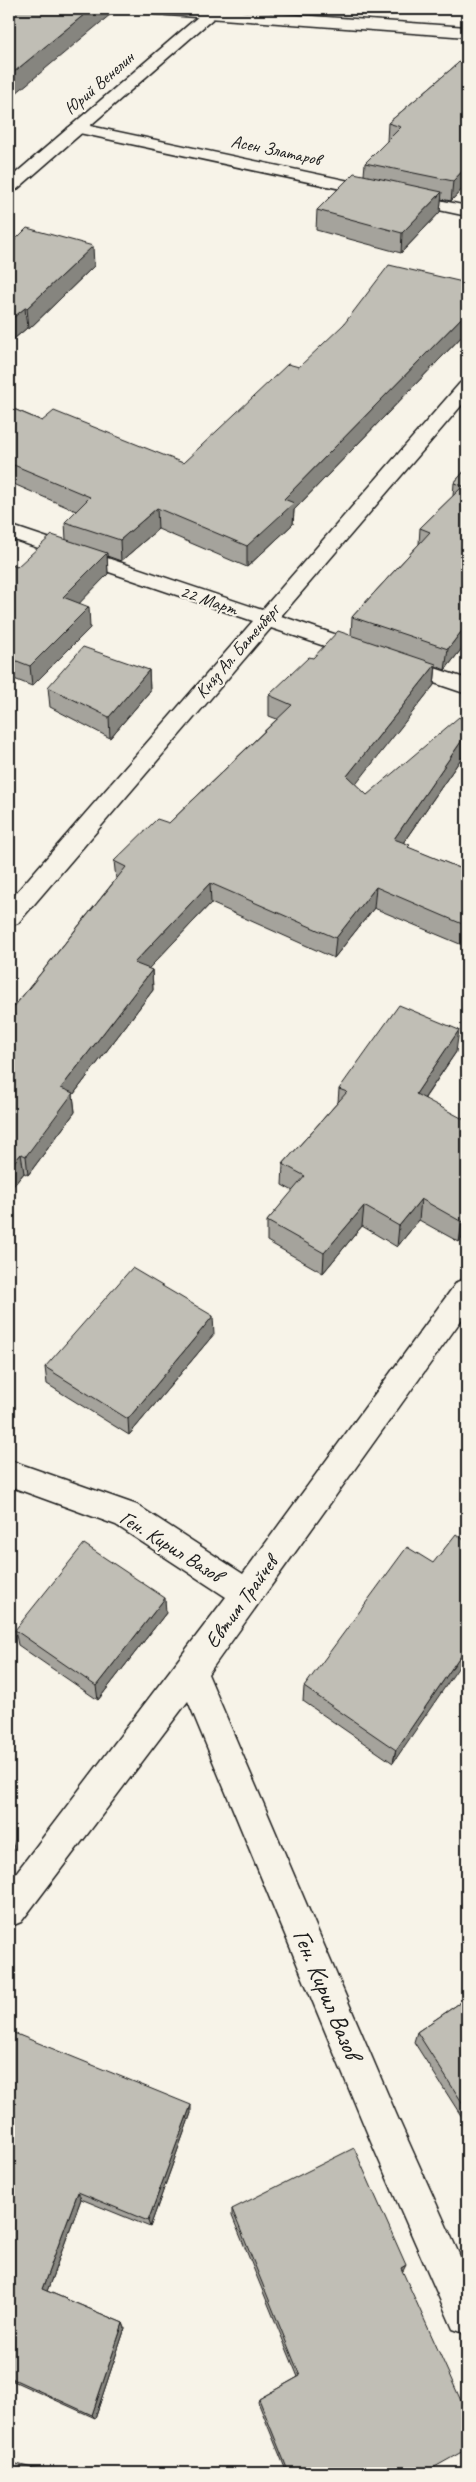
<svg xmlns="http://www.w3.org/2000/svg" width="476" height="2482" font-family="Caveat,sans-serif">
  <rect width="100%" height="100%" fill="#f7f3e8"/>
  <filter id="ink" filterUnits="userSpaceOnUse"><feTurbulence type="fractalNoise" baseFrequency=".02" numOctaves="2"/><feDisplacementMap in="SourceGraphic" scale="10" xChannelSelector="R" yChannelSelector="G"/><feConvolveMatrix kernelMatrix="1 2 1 2 8 2 1 2 1" color-interpolation-filters="sRGB"/></filter>
  <g filter="url(#ink)">
    <g fill="none" stroke-linecap="round" stroke-linejoin="round">
      <defs>
        <g id="minor">
          <path d="M148 9H213L467 27V37L155 14 150 12Z"/>
          <path d="M76 123 467 206V216L70 131 68 128Z"/>
          <path d="M467 381V399L281 616 467 679V694L271 628 18 923 9 926V901L253 621 9 538V525L262 610 460 383Z"/>
          <path d="M467 1278V1312L208 1674 397 2116 467 2272V2334L453 2329 371 2142 188 1701 21 1922 9 1927V1882L226 1597 116 1525 9 1486V1460L137 1505 243 1574 457 1282Z"/>
        </g>
        <path id="tertiary" d="M207 9H224L15 191 9 192V179Z"/>
      </defs>
      <use href="#minor" stroke="#1c1c1c" stroke-width="3"/>
      <use href="#tertiary" stroke="#1c1c1c" stroke-width="3"/>
      <use href="#minor" fill="#f7f3e8" fill-rule="evenodd"/>
      <use href="#tertiary" fill="#f7f3e8" fill-rule="evenodd"/>
    </g>
    <g fill="#a5a39c" stroke="#1c1c1c">
      <path d="M467 54V184L451 201 441 199 440 212 401 253 316 230 317 210 364 175 365 163 387 141 388 123 456 65Z"/>
      <path d="M9 246 94 266 29 329 27 328 9 343Z"/>
      <path d="M467 283V331L294 510 293 524 247 567 158 529 121 561 107 556 108 574 79 603 90 628 32 686 9 677V564L17 567 66 540 65 522 76 511 9 482V407L42 421 183 463 299 367Z"/>
      <path d="M467 468V642L445 670 436 666 434 685 355 784 367 795 467 733V750L403 843 409 848 467 871V947L374 908 334 958 211 903 148 969 152 970 153 990 73 1095 75 1112 28 1175 24 1173 9 1191V1013L116 879 114 861 169 823 277 719 269 716V695L313 658 351 636 352 617 419 544 420 528 453 496 454 483Z"/>
      <path d="M149 670 150 691 110 738 50 707 48 687Z"/>
      <path d="M456 1052 425 1098 467 1232 459 1242 419 1220 397 1247 362 1226 323 1273 267 1241V1221L293 1191 282 1185 283 1164 338 1102 339 1089Z"/>
      <path d="M214 1334 129 1435 47 1384 45 1367Z"/>
      <path d="M433 1563 393 1763 303 1701 304 1687Z"/>
      <path d="M166 1613 98 1700 18 1645 15 1630Z"/>
      <path d="M467 1998V2125L414 2042 417 2032Z"/>
      <path d="M9 2031 191 2113 150 2227 81 2199 47 2291 123 2323 125 2328 95 2418 9 2379V2170L11 2164H9Z"/>
      <path d="M232 2209 403 2271H402L424 2473H287L258 2402 259 2399 298 2377 232 2216Z"/>
    </g>
    <g fill="#86857f" stroke="#1c1c1c">
      <path d="M91 9H117L9 99V76Z"/>
      <path d="M467 166V184L451 201 453 181Z"/>
      <path d="M442 192 440 212 401 253 402 233Z"/>
      <path d="M93 246 94 266 29 329 27 308Z"/>
      <path d="M25 308 27 328 9 343V321Z"/>
      <path d="M467 312V331L294 510 293 524 247 567V546L284 499Z"/>
      <path d="M157 508 158 529 121 561 120 540Z"/>
      <path d="M107 553 108 574 65 618 63 597Z"/>
      <path d="M89 607 90 628 32 686 30 666Z"/>
      <path d="M467 624V642L445 670 448 649Z"/>
      <path d="M436 664 434 685 346 797 347 776Z"/>
      <path d="M149 670 150 691 110 738 109 717Z"/>
      <path d="M467 733V750L392 859 394 839Z"/>
      <path d="M11 803 14 823 9 829V805Z"/>
      <path d="M210 883 211 903 135 983 134 963Z"/>
      <path d="M376 887 374 908 334 958 336 938Z"/>
      <path d="M152 970 153 990 73 1095 75 1112 28 1175 26 1156 61 1088Z"/>
      <path d="M459 1030 456 1052 413 1115 416 1094Z"/>
      <path d="M21 1154 24 1173 9 1191V1168Z"/>
      <path d="M421 1199 419 1220 397 1247 399 1226Z"/>
      <path d="M364 1206 362 1226 323 1273 324 1253Z"/>
      <path d="M467 1216V1232L459 1242 462 1222Z"/>
      <path d="M213 1316 214 1334 129 1435 128 1419Z"/>
      <path d="M165 1598 166 1613 98 1700 96 1686Z"/>
      <path d="M467 1646V1655L393 1763 396 1750Z"/>
      <path d="M10 1834 14 1848 9 1855V1835Z"/>
      <path d="M191 2105V2113L150 2227 148 2221Z"/>
      <path d="M78 2192 81 2199 46 2294 42 2289Z"/>
      <path d="M406 2265 403 2271 398 2274 401 2268Z"/>
      <path d="M123 2323 125 2328 95 2418 92 2415Z"/>
    </g>
    <g fill="#c0beb5" stroke="#1c1c1c">
      <path d="M9 9H91L9 76Z"/>
      <path d="M467 54V166L453 181 365 163 401 127 388 123 456 65Z"/>
      <path d="M354 173 442 192 402 233 317 210Z"/>
      <path d="M27 228 93 246 27 308H25L9 321V246Z"/>
      <path d="M389 265 467 283V312L284 499 294 503 247 546 157 508 120 540 65 522 90 497 9 463V407L42 421 54 411 183 463 288 364 299 367 344 324Z"/>
      <path d="M467 468V624L448 649 352 617 430 532 420 528 463 486 454 483Z"/>
      <path d="M52 535 107 553 63 597 89 607 30 666 9 658V564L17 567Z"/>
      <path d="M338 631 436 664 347 776 367 795 459 717 467 725V733L394 839 410 845 408 847 467 871V926L376 887 336 938 210 883 134 963 152 970 61 1088 73 1093 26 1156 21 1154 9 1168V1013L126 867 114 861 157 819 169 823 292 705 269 695 309 657 313 658Z"/>
      <path d="M83 647 149 670 109 717 48 687Z"/>
      <path d="M399 1005 459 1030 416 1094 467 1121V1216L462 1222 421 1199 399 1226 364 1206 324 1253 267 1221 305 1176 283 1164 347 1092 339 1089Z"/>
      <path d="M132 1268 213 1316 128 1419 45 1367Z"/>
      <path d="M456 1534 467 1542V1646L396 1750 304 1687 407 1547 433 1563Z"/>
      <path d="M84 1544 165 1598 96 1686 15 1630Z"/>
      <path d="M467 1998V2110L417 2032Z"/>
      <path d="M9 2031 191 2105 148 2221 78 2192 42 2289 123 2323 92 2415 9 2377V2170L13 2159 9 2158Z"/>
      <path d="M354 2148 406 2265 401 2268 467 2414V2449L424 2473H289L259 2399 300 2376 232 2209Z"/>
      <path d="M9 2462 51 2473H9Z"/>
    </g>
  </g>
  <g text-anchor="middle" dominant-baseline="central" stroke-width="4.5" stroke-linejoin="round" paint-order="stroke">
    <g font-size="18" fill="#1c1c1c" stroke="#f7f3e8">
      <text transform="translate(99 83) rotate(-41)">Юрий Венелин</text>
      <text transform="translate(276 150) rotate(12)">Асен Златаров</text>
      <text transform="translate(209 600) rotate(19)">22 Март</text>
      <text transform="translate(237 651) rotate(-49)">Княз Ал. Батенберг</text>
    </g>
    <g font-size="21" fill="#1c1c1c" stroke="#f7f3e8">
      <text transform="translate(171 1546) rotate(32)">Ген. Кирил Вазов</text>
      <text transform="translate(241 1602) rotate(-54)">Евтим Трайчев</text>
    </g>
    <g font-size="25" fill="#1c1c1c" stroke="#f7f3e8">
      <text transform="translate(327 1994) rotate(67)">Ген. Кирил Вазов</text>
    </g>
  </g>
  <rect width="476" height="2482" fill="none" stroke="#f7f3e8" stroke-width="30"/>
  <rect x="15" y="15" width="446" height="2452" fill="none" stroke="#1c1c1c" stroke-width="2" filter="url(#ink)"/>
</svg>
